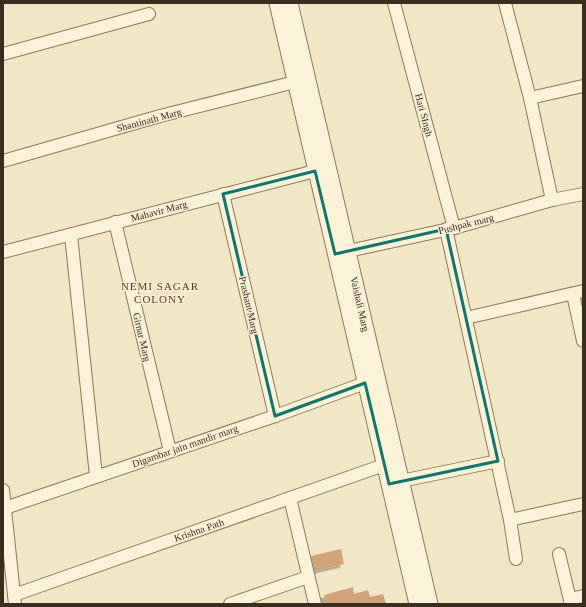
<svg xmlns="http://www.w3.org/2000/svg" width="586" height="607" font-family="'Times New Roman',serif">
  <defs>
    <filter id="shadow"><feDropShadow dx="-3.5" dy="3.5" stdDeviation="0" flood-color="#0004"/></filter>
  </defs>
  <rect width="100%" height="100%" fill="#f1e7c4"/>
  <g fill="#d1a377" filter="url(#shadow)">
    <path d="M341 549 344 564 314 571 311 556Z"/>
    <path d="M353 587 354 594 368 590 370 597 383 594 386 604H326L324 595Z"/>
  </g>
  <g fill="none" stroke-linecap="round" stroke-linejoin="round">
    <defs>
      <g id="minor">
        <path d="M394 3 454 228"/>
        <path d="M505 3 530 98 583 86"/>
        <path d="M3 54 149 14"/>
        <path d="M530 98 552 200"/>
        <path d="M3 161 160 116 295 82"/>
        <path d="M223 194 275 416"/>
        <path d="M115 222 170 451"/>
        <path d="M446 229 510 520 583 504"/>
        <path d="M71 235 96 476"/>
        <path d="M348 251 454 228 552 200 583 194"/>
        <path d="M3 252 315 171"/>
        <path d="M573 294 583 341"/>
        <path d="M466 318 583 291"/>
        <path d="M401 481 498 461"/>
        <path d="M3 490 15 604"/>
        <path d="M290 498 315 604"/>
        <path d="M5 508 275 416 365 383"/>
        <path d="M510 520 516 559"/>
        <path d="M559 554 571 604"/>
        <path d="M14 595 384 465"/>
        <path d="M570 599 583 596"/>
        <path d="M230 604 308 577"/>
      </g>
      <g id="tertiary">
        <path d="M277 3 417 604"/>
        <path d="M290 3 430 604"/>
      </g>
    </defs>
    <use href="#minor" stroke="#8d7859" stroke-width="14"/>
    <use href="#tertiary" stroke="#8d7859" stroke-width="17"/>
    <use href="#minor" stroke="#fbf3d8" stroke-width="12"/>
    <use href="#tertiary" stroke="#fbf3d8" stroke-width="15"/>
  </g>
  <path fill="none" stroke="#0f766e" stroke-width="3" stroke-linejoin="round" d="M315 171 335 254 446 229 498 461 389 484 365 383 275 416 223 194Z"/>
  <g text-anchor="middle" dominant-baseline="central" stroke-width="3" stroke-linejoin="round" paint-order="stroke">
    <g font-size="10" fill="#3c2e1e" stroke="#f8f0d4">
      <text transform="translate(424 115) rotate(75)">Hari SIngh</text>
      <text transform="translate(149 120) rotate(-15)">Shantinath Marg</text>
      <text transform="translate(159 211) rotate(-15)">Mahavir Marg</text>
      <text transform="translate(466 224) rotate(-14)">Pushpak marg</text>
      <text transform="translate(360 304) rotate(77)">Vaishali Marg</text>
      <text transform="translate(249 305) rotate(77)">Prashant Marg</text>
      <text transform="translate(142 337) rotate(77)">Girnar Marg</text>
      <text transform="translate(185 446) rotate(-19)">Digambar jain mandir marg</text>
      <text transform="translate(199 530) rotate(-19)">Krishna Path</text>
    </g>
    <g font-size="11" letter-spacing="1" fill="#6b311a" stroke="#f8f0d4">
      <text x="160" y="286">NEMI SAGAR<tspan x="160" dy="13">COLONY</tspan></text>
    </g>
  </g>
  <rect width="586" height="607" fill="none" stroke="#3c2e1e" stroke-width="8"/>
</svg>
